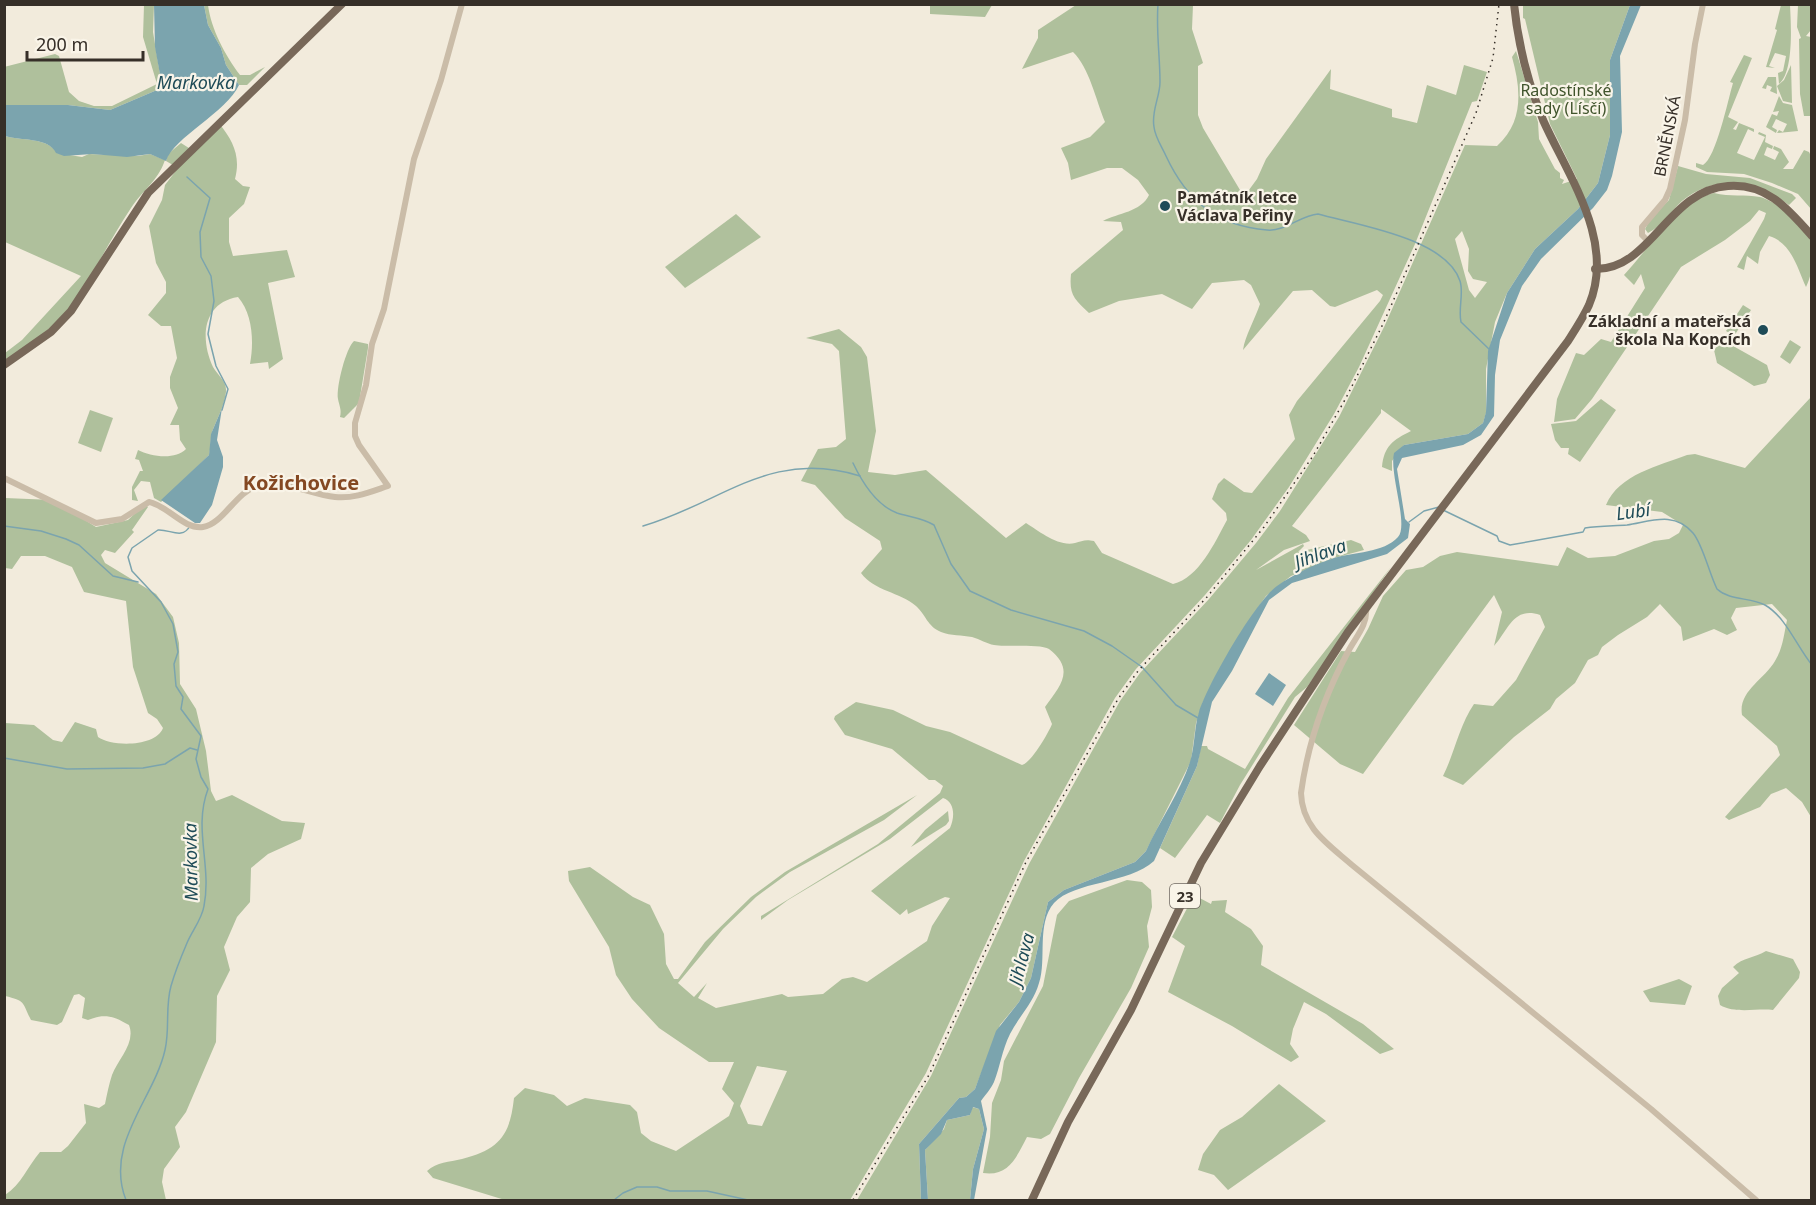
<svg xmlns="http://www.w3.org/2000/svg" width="1816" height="1205" font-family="'Noto Sans',sans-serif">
  <rect width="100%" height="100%" fill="#f2ebdc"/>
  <g fill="#afc09c" fill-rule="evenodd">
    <path d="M144 5H154L153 32 161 80 157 90 110 110 68 105H5L4 67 55 54 59 56 69 92 79 101 94 106H112L157 84 143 37Z"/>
    <path d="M204 5H208C211 29 225 55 240 75H250L265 67 247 85H239L226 65 221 48 208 25Z"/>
    <path d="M930 5V4L992 5 985 17 930 14Z"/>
    <path d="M1088 5H1193L1192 29 1203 63 1198 66V115L1203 128 1240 190 1246 194 1257 179 1266 159 1331 69 1330 89 1392 109V117L1417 123 1427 85 1456 95 1464 65 1487 72 1477 101 1472 102 1415 244 1359 367 1334 414 1289 487 1251 540 1205 595 1136 669 1115 698 1024 861 926 1073 850 1200H505L433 1178 427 1171C437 1162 449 1162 462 1159 500 1149 510 1135 514 1098L525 1088 554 1095 567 1106 585 1098 630 1105 637 1112 641 1133 651 1141 676 1151 729 1116 734 1103 722 1089 734 1062H709L659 1028 632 999 616 975 609 947 569 881 568 871 590 867 633 897 650 905 664 934 666 964 674 979H678L705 942 751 897 785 872 917 795 884 820 790 872 756 897 723 929 678 983 694 997 707 983 698 998 716 1008 782 994 788 997 823 994 842 979 853 977 867 982 927 941 932 926 950 898 945 897 908 914 907 909 900 915 871 891 950 828C955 817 955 802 943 798L890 839 788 900 761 920V916L878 844 940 793 943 786 935 780H929L892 749 845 735 834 719 835 716 856 702 893 710 926 726 950 732 1022 765C1031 763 1048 734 1052 724L1045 707C1060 686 1076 670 1049 649 1041 644 1006 647 994 645 987 644 980 639 972 637 962 635 951 636 941 632 927 626 926 615 916 606 900 592 874 591 861 573L882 549 880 541 845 518 815 485 801 481 818 449 836 447 846 439 839 351 832 344 806 338 839 329 861 347 867 357 876 431 868 472 895 475 926 470 1006 538 1026 523C1039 531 1058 547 1075 543 1082 541 1085 539 1094 541L1102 553 1173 584C1199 578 1215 542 1227 520L1226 513 1212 499 1218 484 1224 478 1244 492 1252 493 1295 439 1289 415 1297 401 1380 301 1383 295 1377 290 1335 307 1330 306 1312 290 1293 291 1243 350C1245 336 1255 319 1260 304L1251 285 1244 280 1212 283 1192 309 1162 294 1119 301 1089 313C1074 299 1069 295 1071 274L1123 230 1121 222 1103 221C1118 213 1141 212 1149 195L1138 180 1122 168H1107L1071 180 1068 163 1061 148 1090 137 1105 122C1096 100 1089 67 1073 52L1022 69 1038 38V30L1076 5ZM757 1066 787 1071 762 1126 748 1124 740 1106Z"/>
    <path d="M1523 5H1630L1610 60V135L1598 183 1578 209 1535 249 1507 293 1495 322 1486 369V413L1483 423 1468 434 1404 445 1392 461V471L1382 467C1384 446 1393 440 1411 431L1381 409V413L1292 526 1306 535 1310 541 1284 550 1256 570 1303 544 1304 546 1298 552 1351 540 1361 544 1364 550 1334 558 1291 576 1266 596 1246 625 1203 702 1196 723 1191 761 1146 851 1135 862 1064 890 1048 902 1031 978 1019 1002 1000 1025 975 1089 966 1097 959 1098 919 1144 921 1200H857L931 1076 1029 864 1120 701 1140 673 1209 599 1256 543 1280 511 1339 417 1385 325 1465 145 1497 146C1524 122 1521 89 1512 57L1516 51 1538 122 1539 139 1555 169 1560 173V178L1564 180 1562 184 1577 179 1550 124 1525 19 1523 18ZM1462 231 1469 249 1468 271 1473 279 1487 282 1475 298 1469 290 1455 239Z"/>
    <path d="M1781 5H1790C1791 24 1794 72 1779 84L1778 73 1783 71 1786 56 1775 53 1769 66 1775 68 1766 67 1777 30 1775 29Z"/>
    <path d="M1798 5H1811V30L1806 36 1811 37V116H1804L1800 94 1799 39 1801 38 1797 27Z"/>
    <path d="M1744 55 1752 58 1728 117 1738 122 1733 129 1736 130 1739 123 1754 129V132L1748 129 1737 153 1754 160 1765 137 1758 134 1759 132 1766 135 1765 142 1773 146 1772 149 1767 147 1764 155 1775 160 1779 152 1773 149 1774 146 1781 149 1789 162 1783 169H1793L1804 150 1809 152 1811 156V209L1798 194 1772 183 1744 174 1707 172 1696 167V163L1703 165C1716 158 1728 100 1733 83L1730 82Z"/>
    <path d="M1791 65 1792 103 1783 101 1777 86 1784 80Z"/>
    <path d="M1768 77H1776L1777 94 1770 91 1772 87 1767 85 1766 89 1762 88Z"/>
    <path d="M1779 96 1783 103 1792 105 1798 131 1777 133 1779 130 1783 132 1787 124 1776 119 1772 127 1777 130 1776 133 1766 127 1772 114 1777 116 1779 111 1773 112Z"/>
    <path d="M219 123C233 141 241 156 235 179L243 186 250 187 244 204 229 218V242L233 256 287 250 295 277 268 283 283 359 269 369 268 362 250 364C254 343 253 314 238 297 202 303 200 339 213 367 218 376 227 381 226 392 224 406 217 419 212 432 210 440 211 448 209 455L161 502 154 498 150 482 141 481 134 490 138 501 132 500V487L140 471H143L139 460 135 459 138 450C151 457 176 460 186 449L180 440 179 425H170L178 408 170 388V377L177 358 171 326H161L148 315 166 293V282L156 263 149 226 162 200 165 185 178 168 166 161 168 154 181 143 192 150Z"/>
    <path d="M5 136C21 141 48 137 57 153L82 157 89 154 138 156 150 154 165 160C158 181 142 191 131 208 108 242 91 281 65 313 48 333 26 347 5 362V353L22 340 81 276 5 242Z"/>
    <path d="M1678 166 1706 174 1750 178 1792 194 1796 198 1789 205C1756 181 1716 173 1682 201 1671 211 1661 227 1648 233L1645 229 1651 218 1669 200Z"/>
    <path d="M1714 193C1730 197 1745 194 1760 197 1776 201 1808 226 1811 242 1815 256 1812 275 1806 287 1797 268 1792 243 1769 236L1760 252 1758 264 1747 256 1744 270 1737 267 1764 219 1766 213 1759 210 1750 221 1725 240 1681 267 1592 399 1575 419 1554 422 1557 399 1576 353 1584 355 1601 339 1611 342 1645 288 1641 274 1634 285 1624 275C1647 250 1681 200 1714 193Z"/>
    <path d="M736 214 761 237 685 288 665 267Z"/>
    <path d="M1743 305 1751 310 1734 336 1726 331Z"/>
    <path d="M1790 340 1801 347 1790 364 1780 357Z"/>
    <path d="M354 341 368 344V348L359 403 344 418 340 417C342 410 339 405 338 399 336 387 346 348 354 341Z"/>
    <path d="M1726 342 1767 365 1770 375 1766 383 1754 386 1717 363 1714 350 1719 344Z"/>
    <path d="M1811 397V817L1802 802 1786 788 1771 794 1760 807 1729 820 1725 817 1780 755 1777 746 1742 715C1738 691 1764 680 1775 661 1783 648 1784 634 1787 620L1772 604 1736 608 1731 618 1737 630 1727 635 1714 629 1683 641 1681 627 1660 604 1647 617 1618 635 1602 647 1598 655 1588 660 1575 683 1556 699 1550 709 1514 737 1463 785 1443 776C1455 752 1459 726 1474 704L1493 706 1516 680 1545 627 1540 615C1513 606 1508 631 1494 646L1502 612 1494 595 1363 774 1340 764 1294 725 1341 651 1355 652 1368 629 1383 596 1406 570 1423 567 1440 556 1457 552 1558 566 1567 547 1588 558 1615 556 1654 541 1669 539 1679 533 1683 525 1662 512 1606 505C1619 474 1659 466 1687 455L1695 454 1745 468Z"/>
    <path d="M1601 399 1616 410 1580 462 1568 454 1569 448H1561L1555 440 1551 424 1576 421Z"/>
    <path d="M90 410 113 418 101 452 78 443Z"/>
    <path d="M5 498 53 500 96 527 128 520 145 504 148 507 132 530 134 532 115 553 105 550 101 555 105 563 156 594 173 617 179 643 180 684 196 709 206 751 211 791 216 801 232 795 282 821 305 823 301 839 268 854 251 868 250 902 237 917 224 947 230 970 217 996 216 1042 186 1112 175 1127 180 1147 164 1169 162 1182 166 1200H5V1195C21 1185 28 1166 40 1152H61L68 1146 86 1123 84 1104 99 1108 105 1104C107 1094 109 1084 112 1075 118 1059 136 1043 129 1025 114 1016 104 1013 88 1020L82 1018 85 998 79 994 74 995 62 1022 57 1025 31 1020C22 1002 26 1001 5 996V723L34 725 53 740 62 742 75 722 96 729 98 737C112 747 156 747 163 728L157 719 148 713 133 667 126 601 84 592 72 567 45 556H21L12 569 5 568Z"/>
    <path d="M1391 567 1307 687 1295 697 1240 785 1220 823 1207 815 1175 858 1160 848 1197 766 1201 746H1207L1208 749 1245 769 1288 698Z"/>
    <path d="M948 811 949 821 946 825 911 847 925 830Z"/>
    <path d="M1127 880 1142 882 1151 890 1152 907 1147 926 1149 947 1131 988 1079 1078 1050 1134 1041 1139 1027 1137C1017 1156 1009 1177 983 1173L990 1137 992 1103 1001 1080 1004 1061 1043 986 1057 915 1069 901Z"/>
    <path d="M1194 895 1211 904 1212 901 1227 900 1225 912 1251 929 1263 946 1261 965 1363 1024 1394 1049 1380 1054 1326 1014 1304 1002 1293 1029 1290 1044 1299 1057 1291 1062 1232 1026 1168 992 1185 946 1172 937Z"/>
    <path d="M1766 951 1793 959 1800 972 1799 978 1773 1010C1757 1008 1735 1014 1720 1005L1718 996 1722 988 1739 973 1733 967C1743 957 1755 958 1766 951Z"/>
    <path d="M1679 979 1692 986 1685 1005 1650 1002 1643 991Z"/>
    <path d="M1279 1084 1326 1121 1228 1190 1214 1175 1198 1170 1203 1154 1220 1130 1242 1117Z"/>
    <path d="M972 1107 979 1109 984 1129 973 1169 970 1200H928L925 1150 944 1129 947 1120 970 1115Z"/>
  </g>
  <g fill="#7ba4ae">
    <path d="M154 5H204L208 25 221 48 226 65 239 85C227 112 173 138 166 161L150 154 127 157 92 154 64 156 56 153C49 137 20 141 5 136V105H68L110 110 157 90 161 80 155 47Z"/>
    <path d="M1630 5H1641L1620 56 1622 132 1612 176 1607 190 1593 208 1541 259 1522 286 1500 340 1495 375 1494 416 1481 435 1463 445 1402 458 1397 469 1405 519 1410 524 1408 538 1387 554 1292 583 1269 600 1232 671 1212 702 1197 766 1154 861C1129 884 1074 881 1054 903 1036 924 1047 959 1039 983 1033 1004 1019 1016 1010 1034 1002 1050 1000 1067 994 1082 991 1089 985 1095 981 1101L987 1129 974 1200H970L973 1169 984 1129 979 1109 973 1107 970 1115 947 1120 941 1134 925 1150 928 1200H921L919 1144 959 1098 966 1097 975 1089 996 1031 1019 1002 1031 978 1048 902 1064 890 1135 862 1146 851C1159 822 1180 792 1190 762 1195 746 1194 728 1199 712 1208 684 1254 603 1277 586 1294 574 1315 564 1334 558 1353 552 1384 553 1398 537 1409 525 1389 474 1394 453L1404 445 1468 434 1483 423 1486 412 1488 351 1507 293 1535 249 1578 209 1598 183 1610 135V60Z"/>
    <path d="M222 408 217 440 223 457V467L212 505 200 523H195L161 500 209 455 211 434Z"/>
    <path d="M1269 673 1286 685 1273 706 1255 694Z"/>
  </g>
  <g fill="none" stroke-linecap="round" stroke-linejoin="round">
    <g stroke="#7ba4ae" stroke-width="1.5">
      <path d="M1158 4C1156 31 1160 56 1160 82 1160 97 1151 111 1154 127 1155 137 1162 147 1166 156 1187 201 1217 226 1267 230 1285 232 1301 215 1318 214 1357 225 1446 238 1460 281 1464 293 1458 309 1461 322L1490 350"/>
      <path d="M187 177 210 198 200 232 201 257 211 276 214 301 208 334 216 366 228 389 222 410"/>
      <path d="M853 463C862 482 876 505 897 513 910 517 923 518 934 525L951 564 970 591 1011 610 1084 631 1112 646 1142 667 1176 705 1198 718"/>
      <path d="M1443 510 1497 536 1499 541 1510 545 1583 532 1585 528C1599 526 1613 526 1627 525 1649 522 1674 510 1693 533 1703 545 1709 573 1717 589 1730 601 1750 597 1765 605 1786 617 1797 647 1812 665"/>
      <path d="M1409 522 1424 511 1439 507"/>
      <path d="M4 526 41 531 66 539 79 545 113 576 138 582"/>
      <path d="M643 526C722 503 770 448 860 476"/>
      <path d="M4 758 67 769 143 768 165 764 190 748 197 750"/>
      <path d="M126 1200C104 1144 154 1099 165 1050 170 1029 165 1007 171 986 175 972 181 957 187 943 192 931 202 919 204 906 212 865 193 829 208 789L201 777 196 759 201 736 181 709 183 697 176 686 174 664 178 652 173 624 161 602 132 571 128 557 132 548 158 530C170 529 182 540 190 526"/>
      <path d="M614 1200 623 1193 637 1187H657L670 1191H707L748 1200"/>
    </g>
    <g stroke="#cabca8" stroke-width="6">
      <path d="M1648 241 1642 235V227L1665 200 1670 189 1685 120 1695 44 1703 4"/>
      <path d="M4 478 96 523 122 519 149 502C167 505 184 530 203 527 223 524 236 492 257 486 284 479 309 494 335 497 354 499 370 492 388 486L359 445 355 436V423L366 385 372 344 384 309 414 159 441 80 462 4"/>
      <path d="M1366 608C1368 624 1356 637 1349 650 1324 696 1308 742 1301 793 1302 828 1328 844 1352 865L1651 1109 1756 1200"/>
    </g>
    <g stroke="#786859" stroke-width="8">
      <path d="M1595 269C1651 270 1668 190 1728 186 1767 183 1788 209 1812 236"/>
      <path d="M4 365 51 332 71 311 148 193 342 4"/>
      <path d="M1032 1200 1068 1122 1131 1010 1201 863 1260 766 1348 632 1568 341C1575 330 1583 318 1589 305 1616 241 1568 176 1543 120 1528 83 1518 44 1514 4"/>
    </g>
    <path stroke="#362f28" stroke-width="1.5" stroke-dasharray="1.5 4.5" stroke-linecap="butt" d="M853 1200 929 1075 1026 862 1118 699 1138 671 1207 597 1264 527 1313 456 1346 398 1383 324 1476 113 1493 58 1499 4"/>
  </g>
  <g fill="#1e4b57" stroke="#f9f4e8" stroke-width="2">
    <circle cx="1165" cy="206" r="6"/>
    <circle cx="1763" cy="330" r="6"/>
  </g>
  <g text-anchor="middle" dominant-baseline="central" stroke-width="4.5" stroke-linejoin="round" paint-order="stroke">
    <rect fill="#f9f4e8" stroke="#706a62" stroke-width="1.5" x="1170" y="884" width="30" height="24" rx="4.5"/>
    <g font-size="15" font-weight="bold" fill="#362f28">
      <text x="1185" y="896">23</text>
    </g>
    <g font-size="16" fill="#40542c" stroke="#f9f4e8">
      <text x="1566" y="90">Radostínské<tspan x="1566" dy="18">sady (Lísčí)</tspan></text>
    </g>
    <g font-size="16" fill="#362f28" stroke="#f9f4e8">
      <text transform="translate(1667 136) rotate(-79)">BRNĚNSKÁ</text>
    </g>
    <g font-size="16" font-weight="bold" fill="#362f28" stroke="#f9f4e8" text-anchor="start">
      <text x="1177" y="197">Památník letce<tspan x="1177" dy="18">Václava Peřiny</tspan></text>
      <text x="1751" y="321" text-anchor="end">Základní a mateřská<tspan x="1751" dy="18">škola Na Kopcích</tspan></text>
    </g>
    <g font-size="18" font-style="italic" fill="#1e4b57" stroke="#f9f4e8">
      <text x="196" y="82">Markovka</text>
      <text transform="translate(1633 511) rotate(-8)">Lubí</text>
      <text transform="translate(1320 553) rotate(-20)">Jihlava</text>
      <text transform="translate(190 862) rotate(-91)">Markovka</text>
      <text transform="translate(1021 959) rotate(-75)">Jihlava</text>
    </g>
    <g font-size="20" font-weight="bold" fill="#844822" stroke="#f9f4e8">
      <text x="301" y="482">Kožichovice</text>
    </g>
  </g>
  <rect width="1816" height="1205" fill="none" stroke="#362f28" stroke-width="12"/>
  <path d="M27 51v9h116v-9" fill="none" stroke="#362f28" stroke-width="3"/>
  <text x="36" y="51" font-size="18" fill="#362f28" stroke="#f9f4e8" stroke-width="4.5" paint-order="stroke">200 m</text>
</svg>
